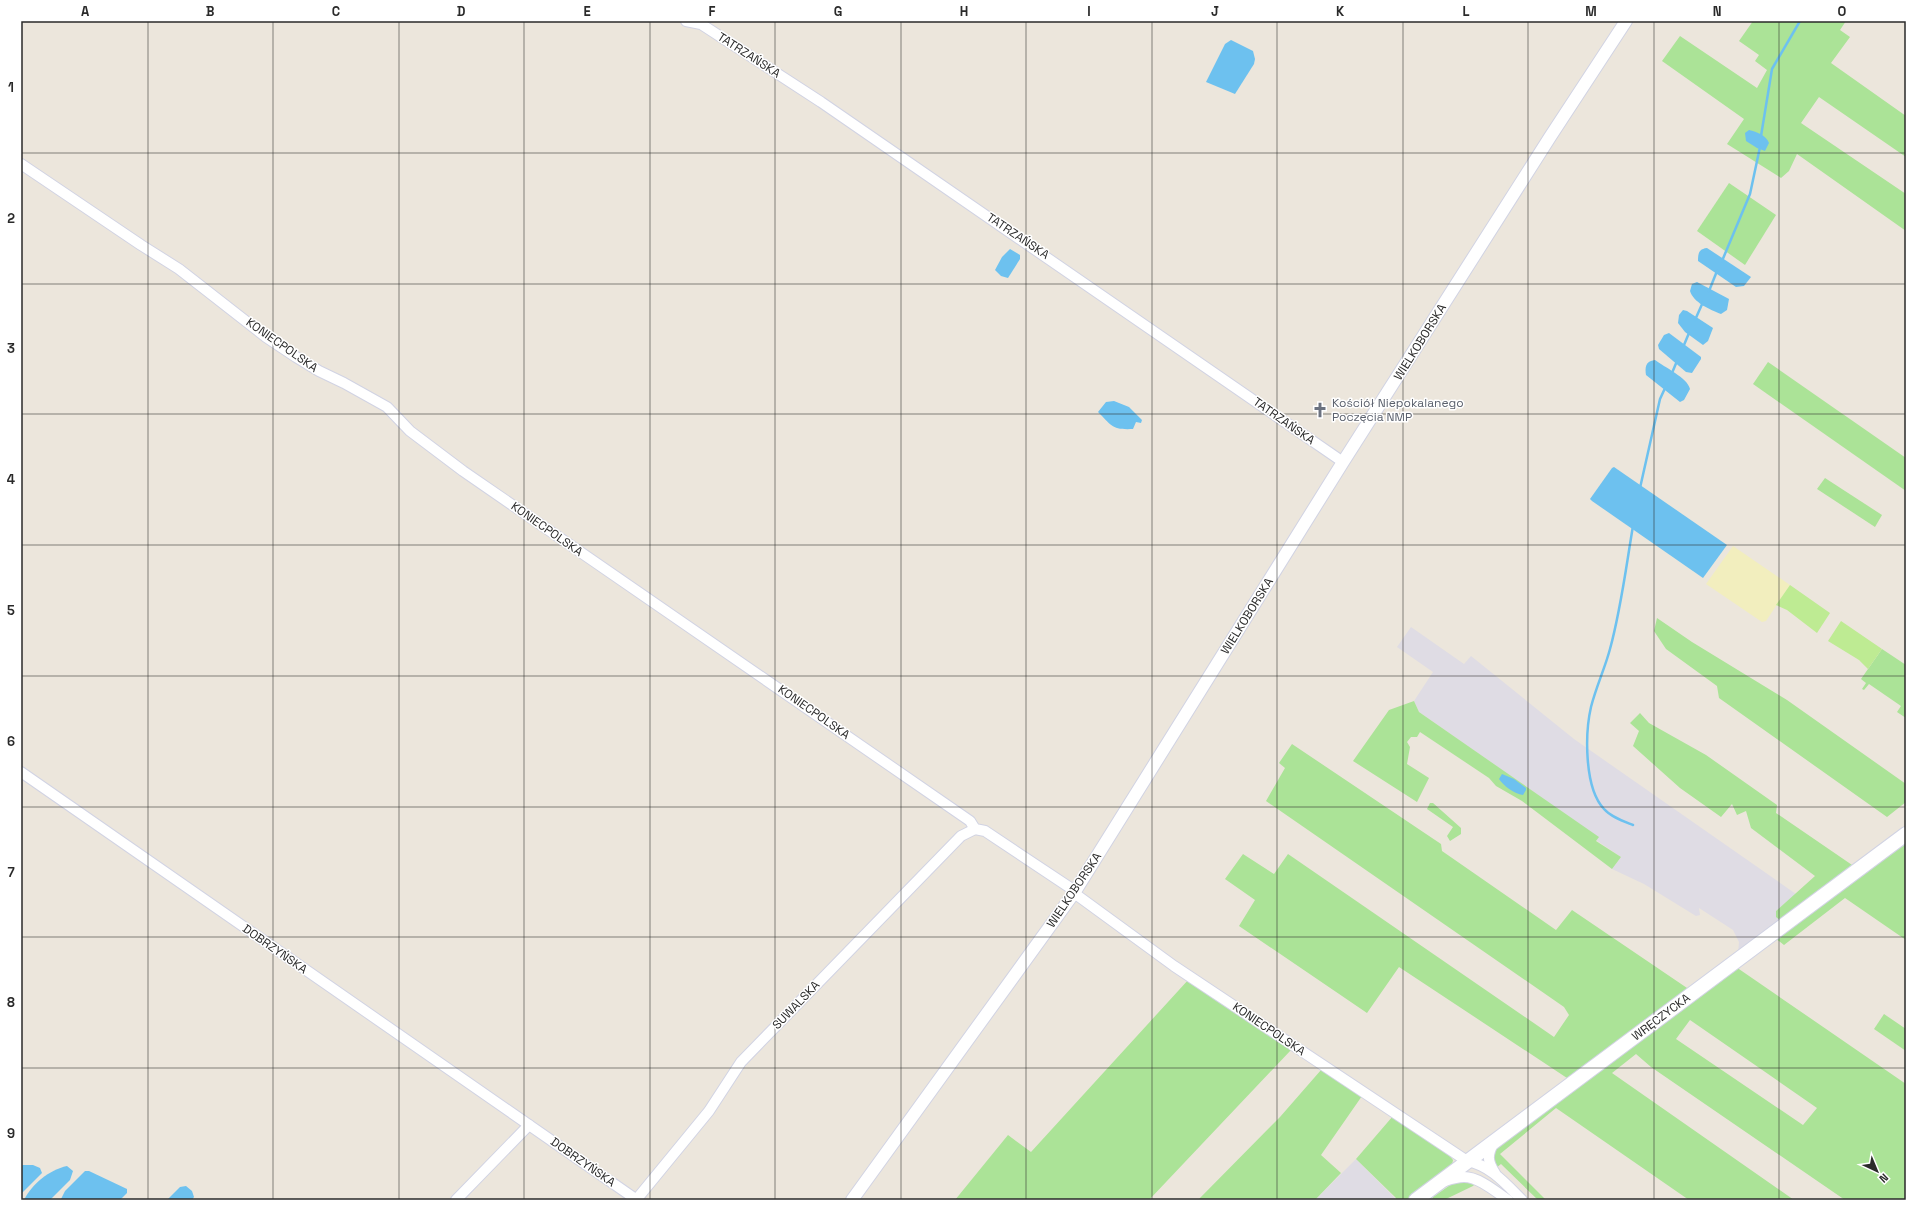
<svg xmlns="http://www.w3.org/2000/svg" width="1927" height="1221" font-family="'Space Grotesk',sans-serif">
  <rect width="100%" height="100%" fill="#ece6dc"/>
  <g fill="#dfdce4">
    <path d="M1411 627 1464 664 1471 656 1574 739 1796 894 1776 911 1781 921 1738 953 1739 942 1733 930 1699 908 1700 915 1696 916 1644 884 1612 869 1621 857 1596 840 1598 837 1419 712 1414 701 1433 672 1397 647Z"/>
    <path d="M1356 1159 1396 1199 1395 1200H1315Z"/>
  </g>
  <g fill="#abe397" fill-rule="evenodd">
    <path d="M1753 21H1846L1840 30 1850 37 1831 63 1906 116V157L1819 97 1801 123 1906 194V231L1797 154 1789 171 1781 178 1727 144 1744 119 1662 61 1680 36 1757 88 1767 70 1755 61 1759 55 1739 41Z"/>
    <path d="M1729 183 1776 215 1745 265 1697 231Z"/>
    <path d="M1768 362 1906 458V491L1753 384Z"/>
    <path d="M1825 478 1882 515 1875 527 1817 489Z"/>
    <path d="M1657 618 1692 642 1787 700 1906 784V802L1887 817 1719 698 1717 686 1666 649 1654 631Z"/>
    <path d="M1882 649 1906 665V718L1897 712 1901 706 1869 684 1864 690 1862 689 1866 683 1861 679Z"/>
    <path d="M1414 701 1419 712 1599 837 1596 841 1621 857 1612 869 1522 801 1496 786 1489 778 1420 732 1417 737H1411L1407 742 1410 747 1407 764 1429 778 1417 802 1353 761 1389 710Z"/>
    <path d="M1640 713 1649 723 1706 755 1777 805 1776 813 1855 867 1781 921 1776 917V911L1815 876 1751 828 1746 811 1737 815 1732 804 1721 817 1680 788 1633 746 1639 731 1630 723Z"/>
    <path d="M1292 744 1441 844 1442 851 1556 930 1572 910 1690 990 1570 1080 1399 967 1367 1013 1239 926 1255 900 1225 879 1243 854 1274 874 1288 854 1554 1037 1569 1015 1564 1007 1266 801 1285 768 1279 763Z"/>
    <path d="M1430 803H1433L1461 828V834L1450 841 1447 836 1453 827 1427 809Z"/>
    <path d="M1906 839V940L1845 898 1784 945 1775 938Z"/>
    <path d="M1736 967 1906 1084V1200H1845L1651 1067 1636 1054 1612 1073 1794 1200H1689L1556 1108 1500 1154 1546 1200H1538L1501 1164 1496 1168 1491 1163 1495 1147ZM1690 1020 1817 1108 1803 1125 1676 1039Z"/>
    <path d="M1189 979 1291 1050 1149 1200H955L1008 1135 1031 1152Z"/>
    <path d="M1884 1014 1906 1029V1051L1874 1029Z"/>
    <path d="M1321 1070 1362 1096 1321 1155 1341 1173 1315 1200H1198L1280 1117Z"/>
    <path d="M1393 1116 1447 1153 1453 1160 1452 1165 1448 1169 1406 1200H1395L1396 1198 1356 1159Z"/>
    <path d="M1456 1181 1476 1183 1473 1186 1444 1200H1432L1433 1197Z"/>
  </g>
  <path fill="#f2eebe" d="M1733 546 1790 585 1766 621 1762 622 1706 584Z"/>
  <g fill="#beeb93">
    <path d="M1790 585 1830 613 1817 633 1787 610 1776 605Z"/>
    <path d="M1841 621 1882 649 1868 669 1859 660 1828 641Z"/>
  </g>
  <g fill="#6dc1ef">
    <path d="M1231 40 1253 51 1255 59 1254 64 1235 94 1206 82 1225 44Z"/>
    <path d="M1749 130C1757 132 1766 135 1769 143L1765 151 1757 148 1746 141 1745 133Z"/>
    <path d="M1707 248 1751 277 1744 286 1736 287 1698 261C1698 253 1699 249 1707 248Z"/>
    <path d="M1010 249 1020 255V259L1008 278 1001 276 995 270 1002 257Z"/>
    <path d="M1697 282 1729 299 1727 310 1721 314C1710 310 1693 302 1690 291L1692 284Z"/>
    <path d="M1683 310 1687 311 1713 328 1708 341 1703 345 1685 332 1678 323 1679 315Z"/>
    <path d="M1669 333 1701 357V359L1692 373 1686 372 1659 349 1658 345 1664 335Z"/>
    <path d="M1655 360C1664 367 1688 378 1690 389L1684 400 1680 402 1646 375C1645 368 1645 361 1655 360Z"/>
    <path d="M1114 401 1129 407 1142 420 1141 423 1136 422 1133 429C1112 430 1112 426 1098 412L1106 402Z"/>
    <path d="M1614 467 1727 545 1703 578 1592 501 1590 499 1612 468Z"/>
    <path d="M1502 774 1514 779 1526 788V790L1523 795C1514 794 1504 786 1499 779Z"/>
    <path d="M23 1165H33L40 1168 42 1173 22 1193 21 1166Z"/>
    <path d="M67 1166 73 1171 70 1180 50 1200H24C32 1184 49 1170 67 1166Z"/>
    <path d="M85 1171H89L127 1189V1193L120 1200 61 1199 65 1191Z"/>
    <path d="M186 1186 192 1191 194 1197 192 1200H167L180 1187Z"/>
  </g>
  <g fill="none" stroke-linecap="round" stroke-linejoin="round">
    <g stroke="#6dc1ef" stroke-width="2.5">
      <path d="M1761 136 1772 69 1800 21"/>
      <path d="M1722 261 1750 194 1760 147"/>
      <path d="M1709 291 1717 271"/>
      <path d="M1695 320 1703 302"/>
      <path d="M1684 345 1689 333"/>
      <path d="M1672 373 1677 361"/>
      <path d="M1640 488 1660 399 1666 386"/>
      <path d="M1633 825C1623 821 1611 817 1604 809 1584 788 1585 733 1591 707 1596 687 1605 668 1610 649 1621 609 1626 567 1633 526"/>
    </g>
    <defs>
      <g id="minor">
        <path d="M686 21 701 24 821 102 1343 462"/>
        <path d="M21 164 141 245 179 269 266 337 296 357 319 371 344 383 387 407 410 431 463 471 970 821 975 829 985 831 1075 891"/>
        <path d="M21 772 637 1200"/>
        <path d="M1074 893 1174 966 1467 1161C1490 1165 1506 1184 1522 1200"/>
        <path d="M1494 1142C1487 1155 1487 1161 1495 1173"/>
        <path d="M1445 1181C1451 1179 1457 1177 1464 1177 1479 1177 1496 1192 1508 1200"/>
        <path d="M456 1200 529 1125"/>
        <path d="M636 1200 709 1111 741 1062 961 836 975 829"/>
      </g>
      <path id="tertiary" d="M852 1200 1074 893 1343 462 1550 137 1626 21"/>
      <path id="secondary" d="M1416 1200 1906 834"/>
    </defs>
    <use href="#minor" stroke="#d1d3e3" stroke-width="12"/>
    <use href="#tertiary" stroke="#d1d3e3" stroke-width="14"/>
    <use href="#secondary" stroke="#d1d3e3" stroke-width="16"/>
    <use href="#minor" stroke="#fff" stroke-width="10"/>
    <use href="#tertiary" stroke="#fff" stroke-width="12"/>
    <use href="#secondary" stroke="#fff" stroke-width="14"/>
  </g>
  <path fill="none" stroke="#2a2a2a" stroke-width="1" stroke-opacity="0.55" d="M148 21V1200M273 21V1200M399 21V1200M524 21V1200M650 21V1200M775 21V1200M901 21V1200M1026 21V1200M1152 21V1200M1277 21V1200M1403 21V1200M1528 21V1200M1654 21V1200M1779 21V1200M21 153H1906M21 284H1906M21 414H1906M21 545H1906M21 676H1906M21 807H1906M21 937H1906M21 1068H1906"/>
  <defs>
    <symbol id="church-bare" viewBox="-9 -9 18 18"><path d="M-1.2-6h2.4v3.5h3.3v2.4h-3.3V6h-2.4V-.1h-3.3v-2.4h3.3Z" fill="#6b7280" stroke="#fff" stroke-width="2.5" paint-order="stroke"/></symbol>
  </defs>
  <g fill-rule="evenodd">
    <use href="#church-bare" x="1309" y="399" width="22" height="22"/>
  </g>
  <g text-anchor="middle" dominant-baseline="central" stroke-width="3" stroke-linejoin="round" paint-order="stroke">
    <g font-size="12" fill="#2a2a2a" stroke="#fff">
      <text transform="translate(749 55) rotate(33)">TATRZAŃSKA</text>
      <text transform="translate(1018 236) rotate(34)">TATRZAŃSKA</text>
      <text transform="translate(1420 342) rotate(-58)">WIELKOBORSKA</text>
      <text transform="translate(282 345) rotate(35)">KONIECPOLSKA</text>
      <text transform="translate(1284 421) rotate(35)">TATRZAŃSKA</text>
      <text transform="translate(547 529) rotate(35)">KONIECPOLSKA</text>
      <text transform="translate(1247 616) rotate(-58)">WIELKOBORSKA</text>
      <text transform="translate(814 712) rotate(35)">KONIECPOLSKA</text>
      <text transform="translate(1074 890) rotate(-56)">WIELKOBORSKA</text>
      <text transform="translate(275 949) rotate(35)">DOBRZYŃSKA</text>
      <text transform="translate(796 1005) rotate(-46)">SUWALSKA</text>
      <text transform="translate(1661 1017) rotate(-37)">WRĘCZYCKA</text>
      <text transform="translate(1269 1029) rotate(34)">KONIECPOLSKA</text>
      <text transform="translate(583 1162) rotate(35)">DOBRZYŃSKA</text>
    </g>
    <g font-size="12" fill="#5b616d" stroke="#fff" text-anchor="start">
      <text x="1332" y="403">Kościół Niepokalanego<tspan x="1332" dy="14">Poczęcia NMP</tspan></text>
    </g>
  </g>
  <rect width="1927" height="1221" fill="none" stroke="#ffffff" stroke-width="44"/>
  <g transform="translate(1877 1171) rotate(136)" stroke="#ffffff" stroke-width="3" paint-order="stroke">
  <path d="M0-3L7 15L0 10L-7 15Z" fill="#2a2a2a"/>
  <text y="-6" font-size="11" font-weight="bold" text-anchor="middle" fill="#2a2a2a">N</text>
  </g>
  <rect x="22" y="22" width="1883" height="1177" fill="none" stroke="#2a2a2a" stroke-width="1.5"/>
  <g font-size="13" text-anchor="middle" font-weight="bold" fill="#2a2a2a">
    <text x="85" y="16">A</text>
    <text x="210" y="16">B</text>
    <text x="336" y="16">C</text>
    <text x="461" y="16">D</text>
    <text x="587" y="16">E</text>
    <text x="712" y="16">F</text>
    <text x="838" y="16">G</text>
    <text x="964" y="16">H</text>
    <text x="1089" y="16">I</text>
    <text x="1215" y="16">J</text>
    <text x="1340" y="16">K</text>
    <text x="1466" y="16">L</text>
    <text x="1591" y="16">M</text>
    <text x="1717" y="16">N</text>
    <text x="1842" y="16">O</text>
    <text x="11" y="92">1</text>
    <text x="11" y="223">2</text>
    <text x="11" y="353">3</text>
    <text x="11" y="484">4</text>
    <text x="11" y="615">5</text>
    <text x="11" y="746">6</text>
    <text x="11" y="877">7</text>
    <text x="11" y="1007">8</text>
    <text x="11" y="1138">9</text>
  </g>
</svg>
